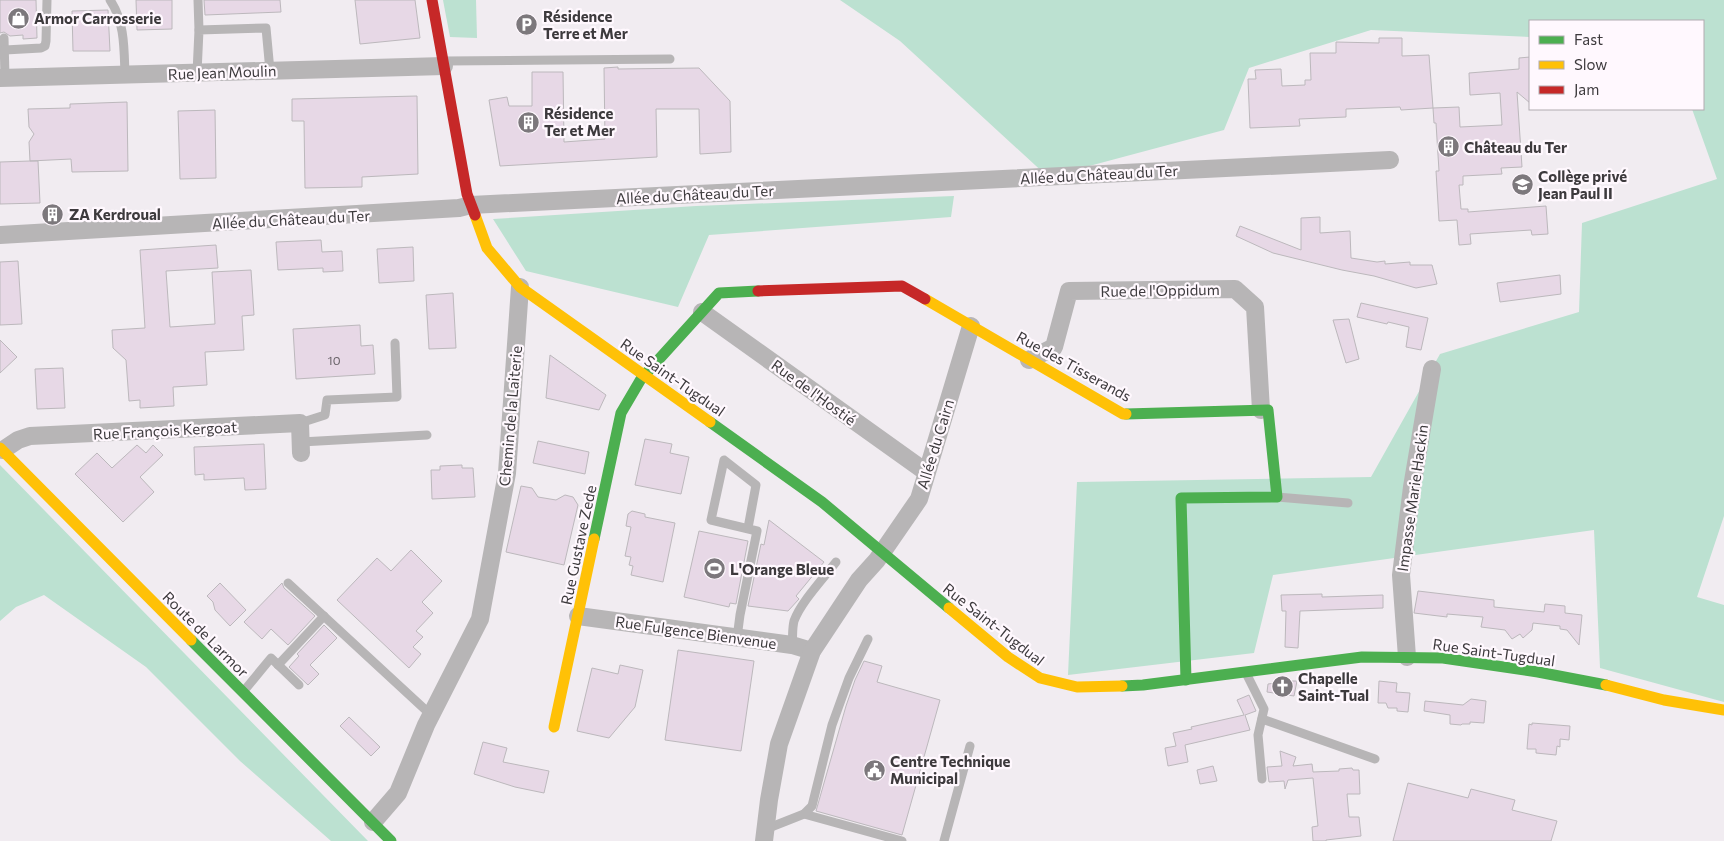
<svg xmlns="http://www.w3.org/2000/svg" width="1724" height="841" font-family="Commissioner,sans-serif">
  <rect width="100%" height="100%" fill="#f1ecf1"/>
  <g fill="#bce1d1">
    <path d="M443 0H476L477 38 450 37Z"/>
    <path d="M840 0H1724V516L1697 597 1724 605V702L1600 668 1594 530 1273 575 1254 653 1068 675 1077 482 1371 477 1440 354 1579 312 1582 223 1717 179 1692 109H1703V21H1530V37L1371 30 1249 68 1224 130 1048 177 900 41Z"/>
    <path d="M954 196 951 217 709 235 678 307 526 271 493 219 696 206Z"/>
    <path d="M0 465 368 841H331L240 761 146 667 44 595 16 607 0 621Z"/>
  </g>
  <g fill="#e7d8e6" stroke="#bcb8bc">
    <path d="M0 0H36L37 38 23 39V35L10 36 4 32 0 33Z"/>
    <path d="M136 0H172V29L137 30Z"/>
    <path d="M204 0H280L281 12 205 15Z"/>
    <path d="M355 0H415L420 38 360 44Z"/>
    <path d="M108 10 110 51H73L72 11Z"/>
    <path d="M1379 38H1402V56L1429 55 1433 108 1401 110 1400 107 1346 109V117L1299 119 1300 126 1250 128 1248 79H1256L1255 70 1281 69 1282 86 1305 85V80H1311L1310 53H1336V42L1379 43Z"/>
    <path d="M1530 57V103L1517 92 1522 167 1501 168 1502 174 1463 176V185H1459L1461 209H1468V212L1546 206 1548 234 1532 235 1531 230 1470 234 1471 244 1459 245 1457 220 1439 221 1436 171H1439L1436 123H1434L1433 108 1459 107 1460 127 1502 125 1500 93 1470 95 1469 73 1519 69V58Z"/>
    <path d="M618 67V69L699 68 730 101 731 152 700 154 699 109H656L657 157 500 166 489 100 507 97 509 106H532V72H563L564 142 605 139 604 68Z"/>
    <path d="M417 96 418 174 362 177V187L305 188 304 121H292V99Z"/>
    <path d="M127 102 128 171 72 172 71 159 30 161H38L40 203 0 204V162L30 161 29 142 34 134 29 127 28 109 70 108V104Z"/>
    <path d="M215 110 216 178 180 179 178 111Z"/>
    <path d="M1320 217V233L1350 231 1351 258 1377 262 1385 261V264L1410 262V265H1432L1437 284 1416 288 1374 276 1342 270 1273 253 1236 236 1240 226 1301 250V218Z"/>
    <path d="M321 240 322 252 342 251 343 271 323 272V268L278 270 276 242Z"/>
    <path d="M216 245 218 268 166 271 170 327 215 324 212 272 251 270 254 315 242 316 244 350 205 352 207 385 173 387 174 406 140 408V400L129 401 126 360 113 348 112 330 145 328 140 250Z"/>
    <path d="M413 247 414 281 379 283 377 249Z"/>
    <path d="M18 261 22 324 0 325V262Z"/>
    <path d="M1560 275 1561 294 1500 302 1497 283Z"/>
    <path d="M453 293 456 348 429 349 426 295Z"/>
    <path d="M1361 303 1428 318 1421 350 1406 347 1409 327 1388 322 1387 324 1357 317Z"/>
    <path d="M1349 319 1359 359 1346 363 1333 320Z"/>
    <path d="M360 325 361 346 373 345 375 374 296 379 293 329Z"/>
    <path d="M0 340 17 357 0 373Z"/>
    <path d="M550 355 606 395 599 410 546 398Z"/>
    <path d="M63 368 65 408 37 409 35 369Z"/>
    <path d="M645 439 672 444 670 453 689 457 681 494 635 485Z"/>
    <path d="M538 441 589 452 585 474 533 463Z"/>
    <path d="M264 444 266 489 245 490 244 478 204 480V474L195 475 194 447Z"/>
    <path d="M137 445 146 453 153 445 163 455 140 477 154 492 123 522 75 474 97 453 112 468Z"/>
    <path d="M462 465V468H473L475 497 432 499 431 470H440V466Z"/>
    <path d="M521 486 532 488 538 497 556 500 565 495 573 497 578 505 564 565 506 552Z"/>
    <path d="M632 511 645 514V517L675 523 663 582 631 575 633 566 629 565 631 557 625 556 631 527 626 526 628 514Z"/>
    <path d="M769 520 824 562 796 596 799 599 788 611 748 606 761 544 764 545Z"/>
    <path d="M699 531 748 541 736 604 730 603 729 607 684 597Z"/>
    <path d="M411 550 442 581 422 602 433 613 416 631 423 637 413 647 421 654 409 668 337 600 377 558 391 571Z"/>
    <path d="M220 583 246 610 230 626 215 610 213 602 207 596Z"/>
    <path d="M282 583 284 588 315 616 288 645 271 629 262 639 244 622Z"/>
    <path d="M1418 591 1494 600V607L1544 612 1545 604 1565 606V613L1582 615 1579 645 1567 630 1560 629V626L1533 623 1532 630 1523 638 1520 634 1512 639 1505 630 1481 627 1483 617 1447 614V617L1414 613Z"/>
    <path d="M1322 594V597L1383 595V608L1300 611 1298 648 1285 647 1286 611H1282L1281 595Z"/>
    <path d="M324 625 337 638 310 665 319 674 308 685 289 667 299 656 297 654Z"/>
    <path d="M678 650 754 661 741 751 665 740Z"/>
    <path d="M864 661 882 666 877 682 940 700 902 835 816 811 846 706 855 680Z"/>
    <path d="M620 665 643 670 635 707 609 738 577 731 592 668 618 674Z"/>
    <path d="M1291 681H1297L1294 696 1267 692 1268 684Z"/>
    <path d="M1379 681 1397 683 1396 692 1410 693 1408 712 1397 711V708H1388L1386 703H1378Z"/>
    <path d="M1249 695 1256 711 1245 715 1250 730 1185 745 1188 762 1168 766 1165 748 1176 746 1173 733 1192 729 1191 727 1244 715 1237 700Z"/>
    <path d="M1471 699 1486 701 1484 723 1470 722V724H1462L1461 725 1450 724V715L1424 711 1425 701 1463 705Z"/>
    <path d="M349 717 380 747 371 756 340 726Z"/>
    <path d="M1532 723 1570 726 1569 740 1560 739V747L1557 746 1556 755 1536 753V749H1527L1529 724 1532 725Z"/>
    <path d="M483 742 507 748 503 762 549 771 544 793 515 787 474 774Z"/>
    <path d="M1280 751 1296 757 1293 766 1312 764 1313 772 1339 771V769L1352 768 1353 770H1359L1360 794H1347L1349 817H1359L1361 836 1326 840V841H1313L1312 827 1318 826 1313 778 1288 780 1285 789 1284 781 1269 782 1267 767 1282 766Z"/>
    <path d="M1213 766 1217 781 1200 784 1197 770Z"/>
    <path d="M1408 783 1468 798 1471 789 1515 800 1512 810 1557 821 1551 841H1393Z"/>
  </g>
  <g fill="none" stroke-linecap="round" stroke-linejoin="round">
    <g stroke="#b7b5b6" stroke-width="9">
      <path d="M110 0C125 22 124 49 125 75"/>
      <path d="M198 0 199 30"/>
      <path d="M4 38 5 78"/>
      <path d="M5 50 41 48 45 46 46 41 47 0"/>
      <path d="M445 61 670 59"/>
      <path d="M197 73 199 30 266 28 270 71"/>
      <path d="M300 423 325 415 327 400 397 397 395 343"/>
      <path d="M301 442 427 435"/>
      <path d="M1277 497 1348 503"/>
      <path d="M288 583 431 715"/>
      <path d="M737 638 740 615 757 531 711 520 724 460 756 485 748 528"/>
      <path d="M792 645C793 637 792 629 794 621 801 602 823 579 836 562"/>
      <path d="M278 665 324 616"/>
      <path d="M1247 675 1264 709 1258 735 1262 779"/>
      <path d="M243 692 271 658 299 685"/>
      <path d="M1262 719 1375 759"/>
      <path d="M804 814 902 841"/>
      <path d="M766 829 804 814 812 806 832 725 849 678 868 639"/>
      <path d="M944 841 970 746"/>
    </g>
    <g stroke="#b7b5b6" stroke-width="18">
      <path d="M0 78 444 66"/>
      <path d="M0 235 459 208 471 205 1390 160"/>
      <path d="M702 312 926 472"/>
      <path d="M1029 360 1054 347 1069 291 1235 289 1255 307 1261 410"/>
      <path d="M3 450 18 440 30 436 300 423 301 453"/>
      <path d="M578 616 792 645 812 651"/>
      <path d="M1407 657 1401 575 1412 487 1432 369"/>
      <path d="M373 822 398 793 426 725 480 619 507 473 520 287"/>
      <path d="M764 841 769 800 779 744 812 651 859 580 877 560 919 499 971 326"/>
    </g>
    <g stroke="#4caf50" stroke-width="11">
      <path d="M1126 414 1268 410 1277 497 1181 498 1186 680"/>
      <path d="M710 422 822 502 949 608"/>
      <path d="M594 539 621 413 641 379 719 293 758 291"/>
      <path d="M191 640 391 841"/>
      <path d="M1122 686 1143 685 1362 657 1443 658 1538 672 1606 685"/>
    </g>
    <g stroke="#ffc107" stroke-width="11">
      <path d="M475 215 487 248 520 287 710 422"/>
      <path d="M925 299 1123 414H1126"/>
      <path d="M0 448 191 640"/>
      <path d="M949 608 1008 657 1040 678 1077 687 1122 686"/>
      <path d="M1606 685 1664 700 1724 710"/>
      <path d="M554 727 594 539"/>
    </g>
    <g stroke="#c62828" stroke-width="11">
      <path d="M432 0 467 194 475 215"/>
      <path d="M758 291 902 286 925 299"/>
    </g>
  </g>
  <defs>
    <symbol id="shop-disc" viewBox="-11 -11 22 22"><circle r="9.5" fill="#7c787c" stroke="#fff8fe"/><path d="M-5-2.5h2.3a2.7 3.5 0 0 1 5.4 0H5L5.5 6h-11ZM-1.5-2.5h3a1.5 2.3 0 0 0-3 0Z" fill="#fff"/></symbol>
    <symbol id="parking-disc" viewBox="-11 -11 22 22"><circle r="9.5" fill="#7c787c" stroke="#fff8fe"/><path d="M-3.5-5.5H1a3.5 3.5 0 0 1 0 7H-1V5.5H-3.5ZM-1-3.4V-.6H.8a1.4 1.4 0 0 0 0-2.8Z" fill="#fff"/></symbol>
    <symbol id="building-disc" viewBox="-11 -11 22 22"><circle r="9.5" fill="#7c787c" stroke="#fff8fe"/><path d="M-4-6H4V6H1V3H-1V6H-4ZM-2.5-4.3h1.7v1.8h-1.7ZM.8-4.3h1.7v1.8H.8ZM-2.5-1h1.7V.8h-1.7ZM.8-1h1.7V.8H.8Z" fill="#fff"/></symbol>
    <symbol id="school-disc" viewBox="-11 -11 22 22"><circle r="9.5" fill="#7c787c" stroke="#fff8fe"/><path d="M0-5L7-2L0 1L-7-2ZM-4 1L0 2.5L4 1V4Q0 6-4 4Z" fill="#fff"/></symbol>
    <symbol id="stadium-disc" viewBox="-11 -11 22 22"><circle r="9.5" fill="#7c787c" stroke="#fff8fe"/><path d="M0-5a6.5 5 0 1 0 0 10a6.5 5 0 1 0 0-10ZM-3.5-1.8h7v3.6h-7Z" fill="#fff"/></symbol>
    <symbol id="church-disc" viewBox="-11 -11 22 22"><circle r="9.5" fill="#7c787c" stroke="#fff8fe"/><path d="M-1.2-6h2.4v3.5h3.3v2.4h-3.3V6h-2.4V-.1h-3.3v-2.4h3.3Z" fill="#fff"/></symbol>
    <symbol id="civic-disc" viewBox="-11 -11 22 22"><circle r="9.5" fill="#7c787c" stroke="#fff8fe"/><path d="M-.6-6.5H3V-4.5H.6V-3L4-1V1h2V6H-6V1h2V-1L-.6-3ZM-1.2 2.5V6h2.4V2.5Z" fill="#fff"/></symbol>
  </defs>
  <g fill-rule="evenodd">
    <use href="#shop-disc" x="6" y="6" width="25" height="25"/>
    <use href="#parking-disc" x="514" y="12" width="25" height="25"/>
    <use href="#building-disc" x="516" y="110" width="25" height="25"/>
    <use href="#building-disc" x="1436" y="134" width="25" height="25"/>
    <use href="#school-disc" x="1510" y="172" width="25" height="25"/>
    <use href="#building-disc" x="40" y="202" width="25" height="25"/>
    <use href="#stadium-disc" x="702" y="556" width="25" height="25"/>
    <use href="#church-disc" x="1270" y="674" width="25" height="25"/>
    <use href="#civic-disc" x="862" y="758" width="25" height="25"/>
  </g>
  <g text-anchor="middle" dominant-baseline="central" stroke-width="4.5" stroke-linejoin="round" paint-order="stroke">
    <g font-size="12" fill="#686267">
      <text x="334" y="360">10</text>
    </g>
    <g font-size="15" font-weight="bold" fill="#3d3a3d" stroke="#fff8fe" text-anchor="start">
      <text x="543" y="16">Résidence<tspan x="543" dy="17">Terre et Mer</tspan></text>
      <text x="34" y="18">Armor Carrosserie</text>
      <text x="544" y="113">Résidence<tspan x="544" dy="17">Ter et Mer</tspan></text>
      <text x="1464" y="147">Château du Ter</text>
      <text x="1538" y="176">Collège privé<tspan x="1538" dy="17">Jean Paul II</tspan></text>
      <text x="69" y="214">ZA Kerdroual</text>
      <text x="730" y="569">L'Orange Bleue</text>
      <text x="1298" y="678">Chapelle<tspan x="1298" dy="17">Saint-Tual</tspan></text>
      <text x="890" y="761">Centre Technique<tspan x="890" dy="17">Municipal</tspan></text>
    </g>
    <g font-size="15" fill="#3d3a3d" stroke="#fff8fe">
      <text transform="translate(222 72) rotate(-2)">Rue Jean Moulin</text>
      <text transform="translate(1099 174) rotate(-3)">Allée du Château du Ter</text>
      <text transform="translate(695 194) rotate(-3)">Allée du Château du Ter</text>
      <text transform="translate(291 219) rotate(-3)">Allée du Château du Ter</text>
      <text transform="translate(1160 290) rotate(-1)">Rue de l'Oppidum</text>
      <text transform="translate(1074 366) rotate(29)">Rue des Tisserands</text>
      <text transform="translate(673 377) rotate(35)">Rue Saint-Tugdual</text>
      <text transform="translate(814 392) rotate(36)">Rue de l'Hostié</text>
      <text transform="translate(510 416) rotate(-85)">Chemin de la Laiterie</text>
      <text transform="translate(165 430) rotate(-3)">Rue François Kergoat</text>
      <text transform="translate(935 444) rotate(-73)">Allée du Cairn</text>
      <text transform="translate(1412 498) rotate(-82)">Impasse Marie Hackin</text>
      <text transform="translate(578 545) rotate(-78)">Rue Gustave Zede</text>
      <text transform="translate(994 624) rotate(38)">Rue Saint-Tugdual</text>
      <text transform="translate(696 632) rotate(8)">Rue Fulgence Bienvenue</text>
      <text transform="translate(206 634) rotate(45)">Route de Larmor</text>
      <text transform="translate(1494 652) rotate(8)">Rue Saint-Tugdual</text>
    </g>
  </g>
  <rect x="1529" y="20" width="175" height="90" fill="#fff8fe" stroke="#b1acb1"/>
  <rect x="1539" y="36" width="25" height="8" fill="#4caf50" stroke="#b1acb1"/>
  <text x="1574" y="45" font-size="15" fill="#3d3a3d">Fast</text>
  <rect x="1539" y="61" width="25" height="8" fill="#ffc107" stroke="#b1acb1"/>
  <text x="1574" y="70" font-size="15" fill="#3d3a3d">Slow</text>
  <rect x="1539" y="86" width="25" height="8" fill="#c62828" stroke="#b1acb1"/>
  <text x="1574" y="95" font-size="15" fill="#3d3a3d">Jam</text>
</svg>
